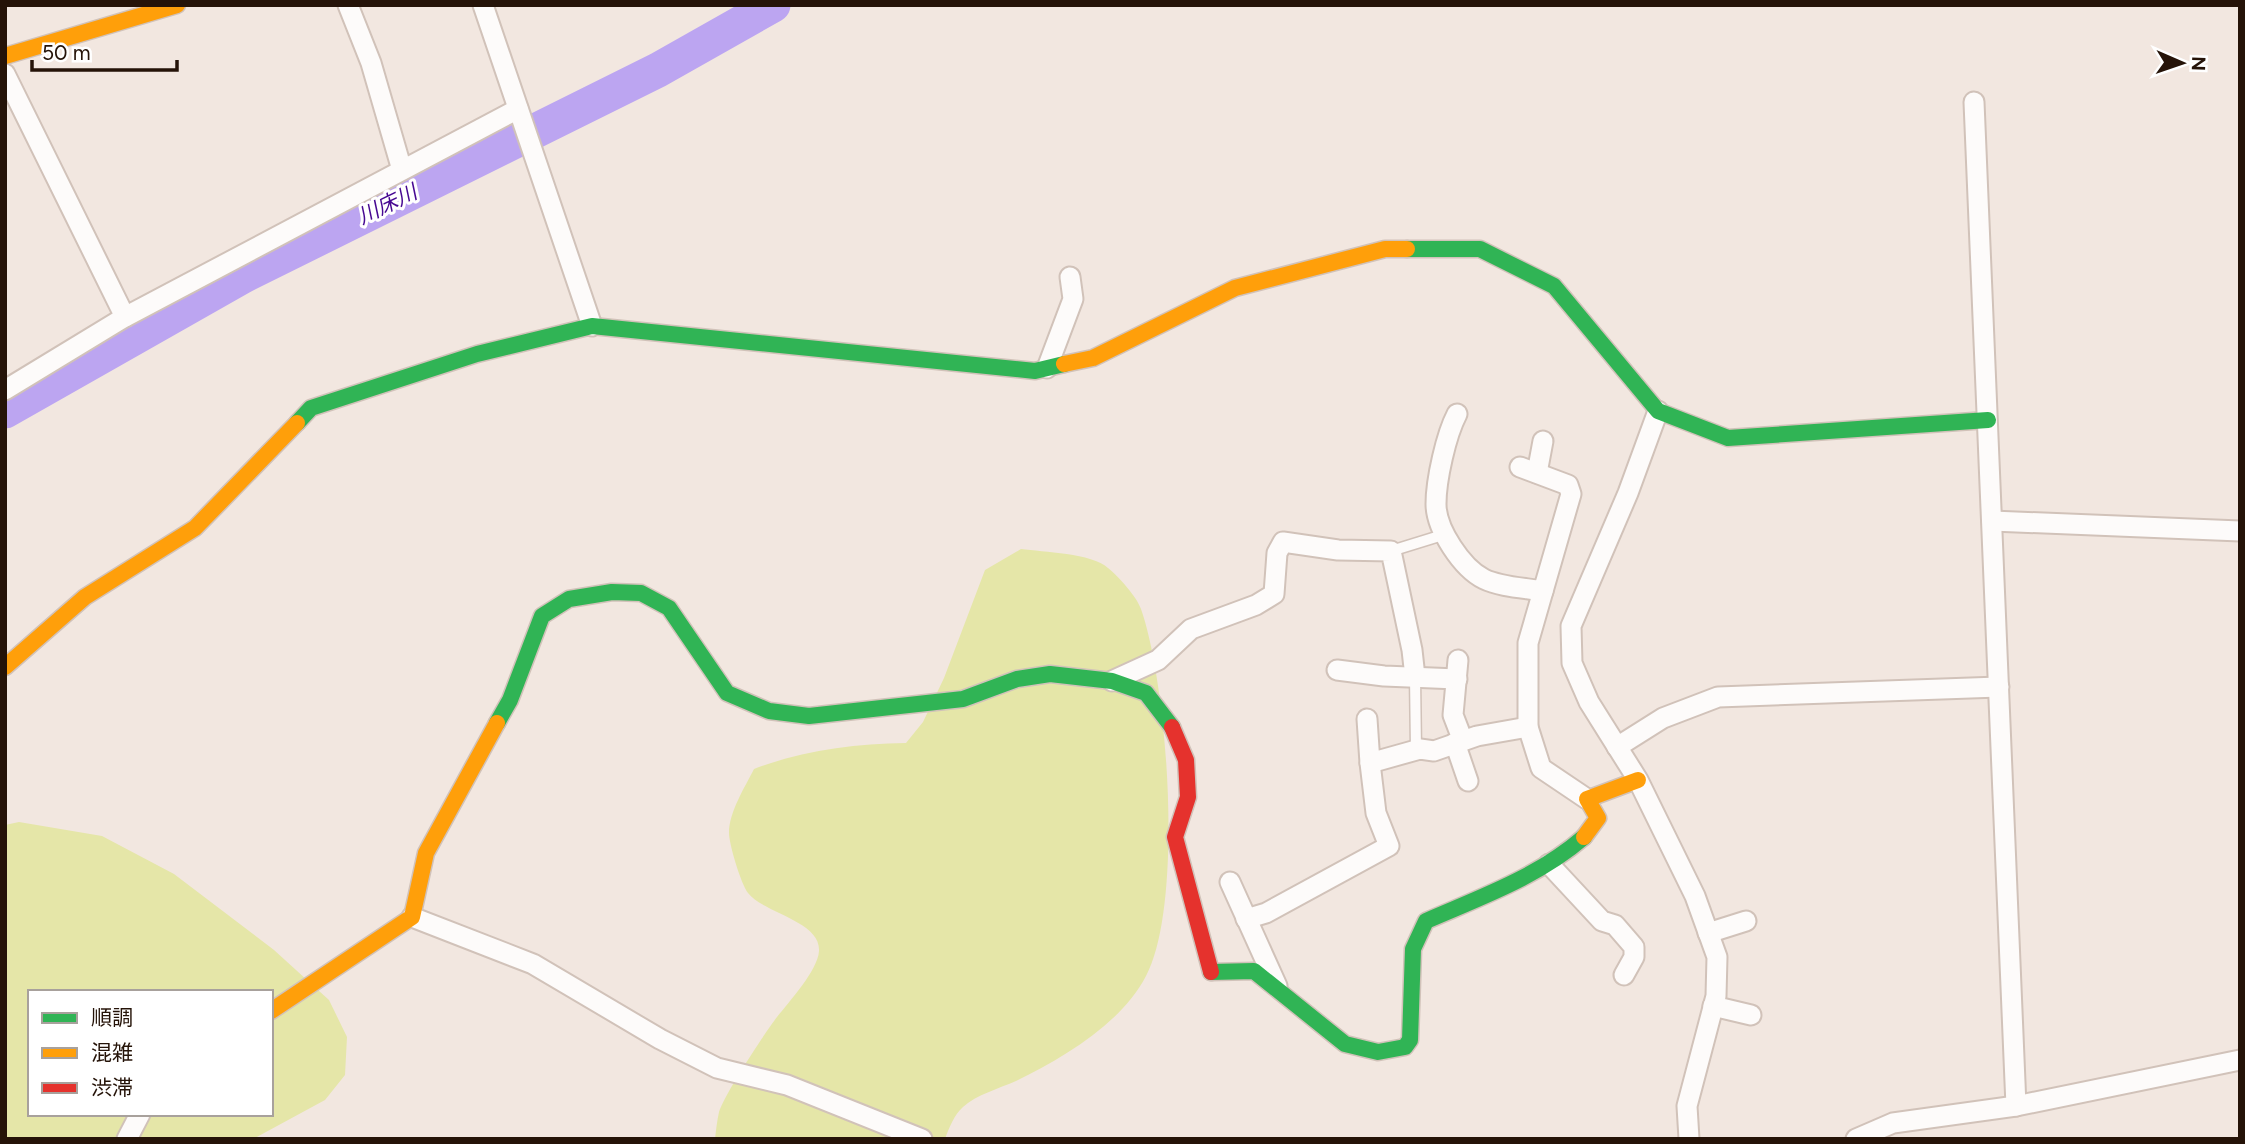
<svg xmlns="http://www.w3.org/2000/svg" width="2245" height="1144" font-family="Figtree,'Noto Sans JP',sans-serif">
  <rect width="100%" height="100%" fill="#f2e7e0"/>
  <g fill="#e5e6a8" fill-rule="evenodd">
    <path d="M1021 549C1043 552 1092 553 1108 568 1119 577 1137 597 1141 609 1168 686 1184 904 1146 976 1121 1024 1063 1058 1016 1081 1000 1088 976 1095 963 1107 954 1115 949 1128 945 1139H715C716 1130 717 1121 719 1112 724 1095 764 1034 777 1017 789 1002 818 970 819 951 821 921 763 913 748 893 741 884 729 844 729 833 729 812 745 787 754 769 804 750 853 744 906 743L923 722 944 678 985 570Z"/>
    <path d="M19 822 102 836 174 874 274 950 329 1000 347 1037 345 1075 325 1100 253 1139H5V825ZM30 992H271V1114H30Z"/>
  </g>
  <g fill="none" stroke-linecap="round" stroke-linejoin="round">
    <path stroke="#bca5f1" stroke-width="35" d="M5 411 243 276 658 70 773 5"/>
    <defs>
      <g id="lane">
        <path d="M1391 551 1446 534"/>
        <path d="M1415 677 1416 750"/>
      </g>
      <g id="street">
        <path d="M348 5 371 63 402 170"/>
        <path d="M483 5 592 326"/>
        <path d="M5 74 125 317"/>
        <path d="M1974 102 2016 1106"/>
        <path d="M1047 368 1073 299 1070 277"/>
        <path d="M5 390 125 317 518 109"/>
        <path d="M1658 411 1628 493 1571 626 1572 663 1589 702 1638 780 1695 896 1717 957 1716 996 1687 1106 1689 1139"/>
        <path d="M1457 414C1446 435 1436 480 1436 504 1436 529 1462 568 1484 579 1500 587 1526 588 1543 591"/>
        <path d="M1520 467 1568 485 1571 494 1528 643V727L1541 768 1587 799"/>
        <path d="M1537 473 1543 441"/>
        <path d="M1992 521 2240 531"/>
        <path d="M1458 660 1453 715 1463 741"/>
        <path d="M1337 670 1384 676 1457 679"/>
        <path d="M1112 681 1158 660 1191 629 1256 605 1274 594 1277 553 1283 542 1338 550 1391 551 1412 650 1415 677"/>
        <path d="M1367 719 1370 763 1420 749 1434 751 1477 736 1528 727"/>
        <path d="M1455 743 1468 781"/>
        <path d="M1617 747 1663 718 1718 697 1999 687"/>
        <path d="M1549 864 1602 921 1615 925 1634 947V957L1624 975"/>
        <path d="M1230 882 1277 986"/>
        <path d="M412 917 533 964 660 1039 717 1068 787 1085 922 1139"/>
        <path d="M1246 919 1266 913 1389 846 1376 813 1370 763"/>
        <path d="M1708 933 1746 921"/>
        <path d="M1713 1006 1751 1015"/>
        <path d="M127 1139 140 1114"/>
        <path d="M1856 1139 1893 1123 2016 1106 2240 1060"/>
      </g>
      <g id="fast">
        <path d="M1407 249H1480L1554 286 1658 411 1728 438 1988 420"/>
        <path d="M297 423 311 408 477 354 592 326 1035 371 1064 364"/>
        <path d="M497 723 510 700 542 616 569 599 612 592 641 593 669 608 727 693 769 711 809 716 963 699 1017 679 1050 674 1112 681 1146 693 1172 727"/>
        <path d="M1211 972 1254 971 1345 1044 1378 1052 1405 1047 1410 1040 1413 949 1426 921C1481 897 1538 877 1584 837"/>
      </g>
      <g id="slow">
        <path d="M5 56 177 5"/>
        <path d="M1064 364 1093 358 1235 288 1385 249H1407"/>
        <path d="M5 667 85 597 195 528 297 423"/>
        <path d="M1584 837 1598 818 1587 799 1638 780"/>
        <path d="M271 1011 412 917 426 853 497 723"/>
      </g>
      <path id="jam" d="M1172 727 1186 760 1188 797 1175 837 1211 972"/>
    </defs>
    <use href="#lane" stroke="#d1c2b9" stroke-width="13"/>
    <use href="#street" stroke="#d1c2b9" stroke-width="23"/>
    <use href="#fast" stroke="#d1c2b9" stroke-width="19"/>
    <use href="#slow" stroke="#d1c2b9" stroke-width="19"/>
    <use href="#jam" stroke="#d1c2b9" stroke-width="19"/>
    <use href="#lane" stroke="#fdfbfa" stroke-width="10"/>
    <use href="#street" stroke="#fdfbfa" stroke-width="19"/>
    <use href="#fast" stroke="#30b455" stroke-width="16"/>
    <use href="#slow" stroke="#ff9f0a" stroke-width="16"/>
    <use href="#jam" stroke="#e5322d" stroke-width="16"/>
  </g>
  <g text-anchor="middle" dominant-baseline="central" stroke-width="6" stroke-linejoin="round" paint-order="stroke">
    <g font-size="21" font-style="italic" fill="#470992" stroke="#fff">
      <text transform="translate(387 204) rotate(-26)">川床川</text>
    </g>
  </g>
  <rect width="2245" height="1144" fill="none" stroke="#251308" stroke-width="14"/>
  <rect x="28" y="990" width="245" height="126" fill="#ffffff" stroke="#a8a19c" stroke-width="2"/>
  <rect x="42" y="1013" width="35" height="10" fill="#30b455" stroke="#a8a19c" stroke-width="2"/>
  <text x="91" y="1025" font-size="21" fill="#251308">順調</text>
  <rect x="42" y="1048" width="35" height="10" fill="#ff9f0a" stroke="#a8a19c" stroke-width="2"/>
  <text x="91" y="1060" font-size="21" fill="#251308">混雑</text>
  <rect x="42" y="1083" width="35" height="10" fill="#e5322d" stroke="#a8a19c" stroke-width="2"/>
  <text x="91" y="1095" font-size="21" fill="#251308">渋滞</text>
  <g transform="translate(2182 63) rotate(92)" stroke="#ffffff" stroke-width="5" paint-order="stroke">
  <path d="M0-5L12 26L0 18L-12 26Z" fill="#251308"/>
  <text y="-10" font-size="19" font-weight="bold" text-anchor="middle" fill="#251308">N</text>
  </g>
  <path d="M32 60v10h145v-10" fill="none" stroke="#251308" stroke-width="3.5"/>
  <text x="42" y="60" font-size="21" fill="#251308" stroke="#ffffff" stroke-width="5" paint-order="stroke">50 m</text>
</svg>
